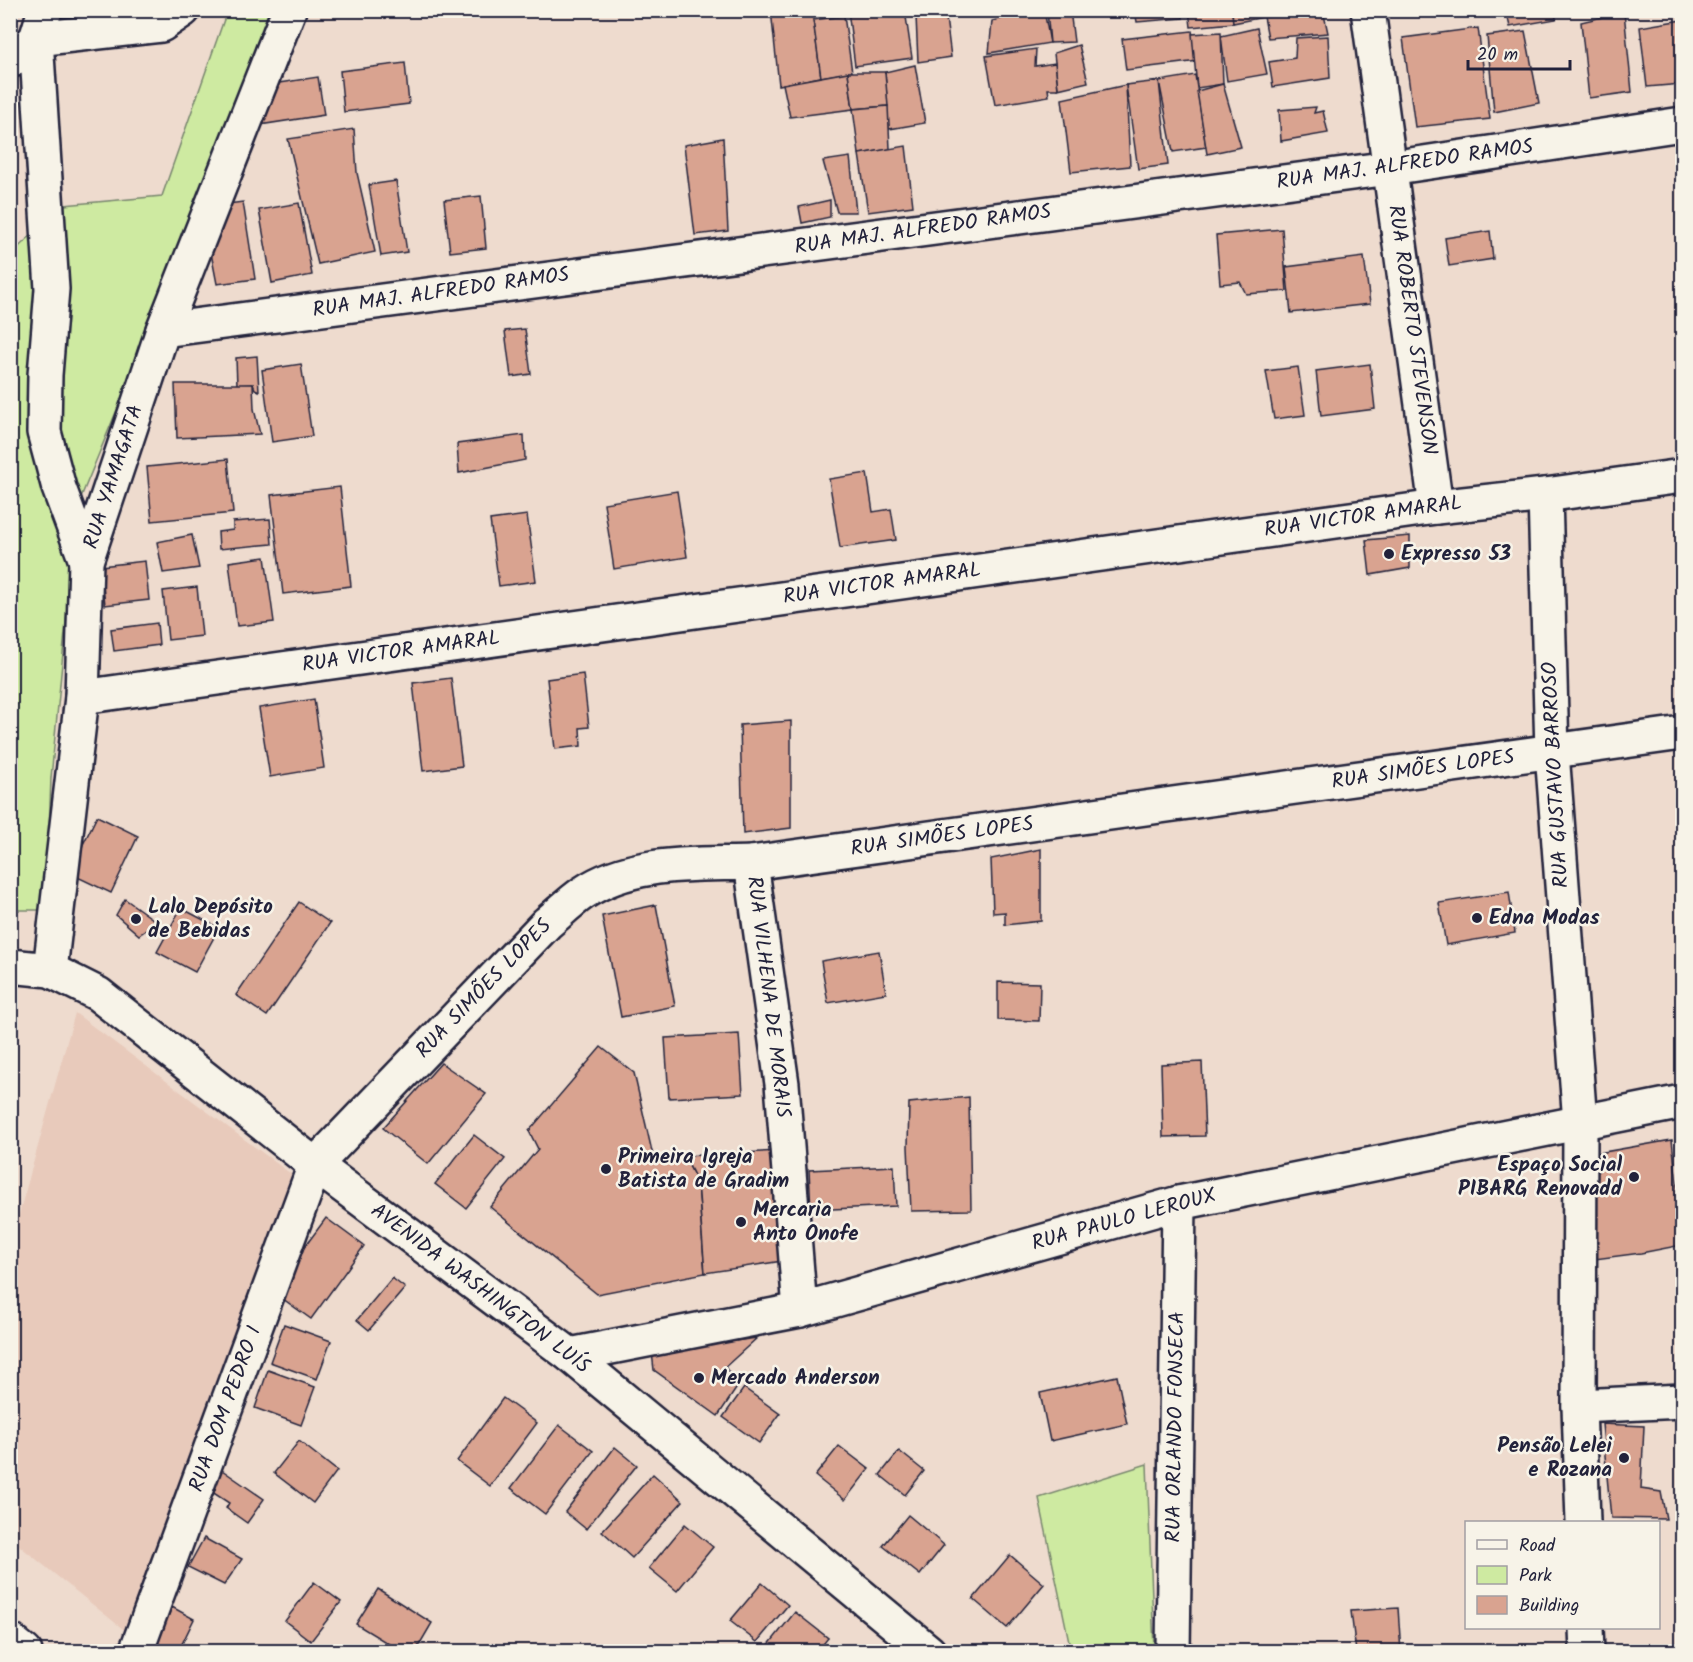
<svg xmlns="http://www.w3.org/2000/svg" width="1693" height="1662" font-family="Kalam,sans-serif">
  <rect width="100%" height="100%" fill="#eedbce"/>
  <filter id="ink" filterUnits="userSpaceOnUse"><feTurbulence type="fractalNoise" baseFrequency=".0167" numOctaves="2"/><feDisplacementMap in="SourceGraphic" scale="12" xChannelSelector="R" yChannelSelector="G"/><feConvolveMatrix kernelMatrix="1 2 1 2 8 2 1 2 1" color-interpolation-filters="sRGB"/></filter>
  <g filter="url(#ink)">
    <path fill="#e8cabb" d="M75 1013 299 1180 133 1637 11 1539V1243Z"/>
    <g fill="#ceeaa1" stroke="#78866e" stroke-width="1.5">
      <path d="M227 11H274L184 247 77 507 51 778 46 910H11V254L64 205 162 196Z"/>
      <path d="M1147 1464 1154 1651H1071L1039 1498Z"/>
    </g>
    <g fill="#d9a390" stroke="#22223b" stroke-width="1.5">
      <path d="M771 10H812L821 77 779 85Z"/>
      <path d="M848 10H905L912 58 855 66Z"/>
      <path d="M945 10 951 57 918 62 916 16Z"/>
      <path d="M1036 10H1044L1050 43 989 53 992 21Z"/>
      <path d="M1047 10H1070L1074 42 1050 43Z"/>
      <path d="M1135 10H1182L1183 18 1137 22Z"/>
      <path d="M1189 10H1232L1233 23 1191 27Z"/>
      <path d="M1232 10H1264V17L1233 23Z"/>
      <path d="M1323 10 1328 33 1268 38 1264 17Z"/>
      <path d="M1492 10H1555L1556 19 1510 27 1507 14 1493 15Z"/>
      <path d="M1624 12 1632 92 1589 98 1581 22Z"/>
      <path d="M844 16 852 72 821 77 813 20Z"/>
      <path d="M1682 20V84L1647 87 1640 27Z"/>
      <path d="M1257 28 1267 74 1227 81 1221 36Z"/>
      <path d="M1478 28 1490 119 1415 127 1403 38Z"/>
      <path d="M1192 31 1198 61 1126 70 1122 39Z"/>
      <path d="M1525 31 1539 103 1494 112 1487 36Z"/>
      <path d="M1221 32 1223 84 1197 88 1192 34Z"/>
      <path d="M1328 36 1330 78 1273 87 1269 62 1295 58 1296 38Z"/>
      <path d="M1079 45 1088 82 1058 89 1054 53Z"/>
      <path d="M1036 49 1035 66 1055 63 1058 89H1048L1049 96 995 105 986 56Z"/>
      <path d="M405 63 409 104 344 112 340 71Z"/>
      <path d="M915 65 925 123 889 129 885 72Z"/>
      <path d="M848 72 853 109 790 117 783 84Z"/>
      <path d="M848 72H885L888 106 853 109Z"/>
      <path d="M1195 75 1206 147 1173 152 1159 81Z"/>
      <path d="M318 77 324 115 253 126 266 85Z"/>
      <path d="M1159 81 1168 165 1138 169 1126 85Z"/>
      <path d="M1223 84 1241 147 1207 154 1197 91Z"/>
      <path d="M1126 85 1130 166 1071 172 1062 99Z"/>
      <path d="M888 106 890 149 859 154 853 109Z"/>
      <path d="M1316 107 1314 113 1323 111 1328 133 1281 141 1279 110Z"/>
      <path d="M354 129 357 173 375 252 318 264 288 139Z"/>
      <path d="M723 138 728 231 695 235 684 145Z"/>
      <path d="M906 146 913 206 868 212 859 154Z"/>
      <path d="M850 157 856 212H837L823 161Z"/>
      <path d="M396 181 407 252 381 256 369 185Z"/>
      <path d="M481 196 486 248 450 252 444 200Z"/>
      <path d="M830 200V217L802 223 799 207Z"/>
      <path d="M243 202 255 279 217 284 211 253 220 205Z"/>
      <path d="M299 203 312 275 272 283 259 210Z"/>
      <path d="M1282 229 1287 291 1246 294 1240 282 1220 284 1216 235Z"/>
      <path d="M1490 231 1493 259 1449 266 1445 238Z"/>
      <path d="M1364 257 1370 304 1291 313 1286 267Z"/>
      <path d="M525 329 531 374 511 377 505 331Z"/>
      <path d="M257 356 259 391 255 389 253 384 237 385 236 358Z"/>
      <path d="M301 364 312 436 272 442 262 370Z"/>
      <path d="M1370 364 1375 409 1321 416 1316 371Z"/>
      <path d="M1298 367 1305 415 1274 419 1266 371Z"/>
      <path d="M175 384H253L254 409 260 434 177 438Z"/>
      <path d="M524 435 525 460 459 473 457 444Z"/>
      <path d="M228 459 233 513 152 521 147 467Z"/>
      <path d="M867 473 873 512 891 509 896 540 840 548 829 479Z"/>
      <path d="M340 487 351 586 283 594 271 495Z"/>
      <path d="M677 491 687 557 614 569 604 503Z"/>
      <path d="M527 515 536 581 499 586 490 520Z"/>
      <path d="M270 519 272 544 219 549 218 532 233 530V522Z"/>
      <path d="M192 535 199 568 163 573 157 542Z"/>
      <path d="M1410 536V568L1370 575 1366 540Z"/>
      <path d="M265 557 274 622 237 626 229 562Z"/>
      <path d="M145 561 149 600 105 605 101 566Z"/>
      <path d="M197 587 202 636 168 640 163 591Z"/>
      <path d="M157 623 159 645 114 651 111 629Z"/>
      <path d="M583 674 589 727 580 728 581 746 555 749 547 679Z"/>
      <path d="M451 678 462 766 423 771 413 683Z"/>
      <path d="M314 699 324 768 270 777 259 708Z"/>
      <path d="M791 721V828L743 834 740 725Z"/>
      <path d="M97 816 138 836 111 893 69 873Z"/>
      <path d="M1041 849V921L1005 925V912L993 913 991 859Z"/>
      <path d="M1509 892 1515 933 1446 945 1439 903Z"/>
      <path d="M125 899 157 922 139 935 116 915Z"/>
      <path d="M299 902 330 923 267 1016 236 995Z"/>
      <path d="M656 905 675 1006 621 1017 602 916Z"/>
      <path d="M181 908 219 928 195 972 157 952Z"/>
      <path d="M879 951 886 993 828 1003 821 961Z"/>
      <path d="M998 982 1040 983 1039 1021 998 1020Z"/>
      <path d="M739 1034 743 1094 669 1098 665 1038Z"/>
      <path d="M601 1047 634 1073 653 1156H684L698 1183 705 1273 597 1294 490 1207 538 1149 529 1131Z"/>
      <path d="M1202 1062 1205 1136 1163 1137 1161 1064Z"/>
      <path d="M441 1063 486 1094 428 1164 383 1128Z"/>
      <path d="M969 1097 971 1210 911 1211 908 1147 909 1103Z"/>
      <path d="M474 1135 505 1159 466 1208 435 1184Z"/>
      <path d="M1672 1140 1682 1228V1245L1641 1253 1595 1259 1593 1154Z"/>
      <path d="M779 1151 782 1261 705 1273 698 1183 684 1156Z"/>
      <path d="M894 1166 896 1206 811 1210 809 1170Z"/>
      <path d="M326 1218 364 1246 311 1319 272 1291Z"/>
      <path d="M392 1278 405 1288 369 1330 357 1320Z"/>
      <path d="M284 1324 331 1341 317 1379 270 1362Z"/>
      <path d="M757 1338 725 1367 738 1386 718 1416 654 1370 652 1352Z"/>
      <path d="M268 1370 315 1387 301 1425 255 1408Z"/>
      <path d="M1117 1376 1127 1424 1050 1441 1040 1393Z"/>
      <path d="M744 1388 780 1414 759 1443 723 1417Z"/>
      <path d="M503 1398 537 1423 490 1486 457 1461Z"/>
      <path d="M1602 1424 1644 1426 1641 1489 1661 1492 1666 1519 1611 1518Z"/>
      <path d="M559 1425 593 1451 545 1514 511 1488Z"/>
      <path d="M299 1441 337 1471 313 1503 274 1473Z"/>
      <path d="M839 1446 869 1469 845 1500 815 1476Z"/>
      <path d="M615 1447 637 1465 586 1529 565 1512Z"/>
      <path d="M899 1451 924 1471 905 1495 880 1475Z"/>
      <path d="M222 1470 264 1499 247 1523 226 1508 229 1503 209 1490Z"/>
      <path d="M653 1474 683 1501 632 1558 602 1531Z"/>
      <path d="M908 1515 944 1545 920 1575 883 1546Z"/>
      <path d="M685 1524 713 1547 677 1591 649 1568Z"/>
      <path d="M204 1538 242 1559 224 1585 188 1567Z"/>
      <path d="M1010 1555 1044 1584 1007 1628 973 1599Z"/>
      <path d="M314 1582 341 1602 311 1641 285 1621Z"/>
      <path d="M762 1583 788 1605 757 1642 730 1621Z"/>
      <path d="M378 1589 432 1623 415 1652H402L356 1624Z"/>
      <path d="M172 1607 194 1619 178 1652H174L155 1642Z"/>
      <path d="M1398 1608 1401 1652H1356L1351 1611Z"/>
      <path d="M795 1612 828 1638 817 1652H763Z"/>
    </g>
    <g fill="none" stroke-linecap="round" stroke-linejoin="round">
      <defs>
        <g id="minor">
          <path d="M1368 10 1436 507"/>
          <path d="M10 61 36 39 45 10"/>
          <path d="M163 330 1390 168 1682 124"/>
          <path d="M1545 495 1552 752 1580 1123 1579 1406 1583 1522"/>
          <path d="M86 561 59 488 44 432 45 375 52 289 36 39 161 25 183 10"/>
          <path d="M82 697 1436 507 1545 495 1682 476"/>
          <path d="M751 863 782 1084 800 1310"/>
          <path d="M10 966 50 970 98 994 315 1165 570 1355 929 1652"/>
          <path d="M50 970 82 697 86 561 163 330 289 10"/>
          <path d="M570 1355 800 1310 1179 1203 1682 1102"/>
          <path d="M1579 1406 1682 1401"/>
          <path d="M1586 1628 1587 1652"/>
          <path d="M10 1640 25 1652"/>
          <path d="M136 1652 315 1165 547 923C559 913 570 902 583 893 632 860 694 865 751 863L1682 733"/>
          <path d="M1173 1652 1179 1203"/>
        </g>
      </defs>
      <use href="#minor" stroke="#22223b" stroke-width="38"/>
      <use href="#minor" stroke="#f7f3e8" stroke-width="33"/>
    </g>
  </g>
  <g fill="#22223b" stroke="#f7f3e8" stroke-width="2">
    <circle cx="1389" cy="554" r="6"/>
    <circle cx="1477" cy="918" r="6"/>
    <circle cx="136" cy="919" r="6"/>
    <circle cx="606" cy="1169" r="6"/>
    <circle cx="1634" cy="1177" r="6"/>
    <circle cx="741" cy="1222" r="6"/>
    <circle cx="699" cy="1378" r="6"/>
    <circle cx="1624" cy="1458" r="6"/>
  </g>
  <g text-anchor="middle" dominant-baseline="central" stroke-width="5" stroke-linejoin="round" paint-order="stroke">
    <g font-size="21" fill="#22223b" stroke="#f7f3e8">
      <text transform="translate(1405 165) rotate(-8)">RUA MAJ. ALFREDO RAMOS</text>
      <text transform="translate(923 230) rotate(-8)">RUA MAJ. ALFREDO RAMOS</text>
      <text transform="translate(441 293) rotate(-8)">RUA MAJ. ALFREDO RAMOS</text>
      <text transform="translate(1412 330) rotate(82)">RUA ROBERTO STEVENSON</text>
      <text transform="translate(114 477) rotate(-72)">RUA YAMAGATA</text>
      <text transform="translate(1363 517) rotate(-8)">RUA VICTOR AMARAL</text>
      <text transform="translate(882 584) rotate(-8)">RUA VICTOR AMARAL</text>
      <text transform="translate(401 652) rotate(-8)">RUA VICTOR AMARAL</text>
      <text transform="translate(1423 770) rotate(-8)">RUA SIMÕES LOPES</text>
      <text transform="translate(1556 775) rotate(-93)">RUA GUSTAVO BARROSO</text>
      <text transform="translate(942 837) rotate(-8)">RUA SIMÕES LOPES</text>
      <text transform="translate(484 989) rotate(-46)">RUA SIMÕES LOPES</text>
      <text transform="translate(768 997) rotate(83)">RUA VILHENA DE MORAIS</text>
      <text transform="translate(1124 1220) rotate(-15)">RUA PAULO LEROUX</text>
      <text transform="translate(480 1289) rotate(37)">AVENIDA WASHINGTON LUÍS</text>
      <text transform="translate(226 1409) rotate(-70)">RUA DOM PEDRO I</text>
      <text transform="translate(1176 1427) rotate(-89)">RUA ORLANDO FONSECA</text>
    </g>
    <g font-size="21" font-weight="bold" fill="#22223b" stroke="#f7f3e8" text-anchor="start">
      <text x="1401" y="554">Expresso 53</text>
      <text x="148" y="907">Lalo Depósito<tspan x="148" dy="24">de Bebidas</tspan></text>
      <text x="1489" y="918">Edna Modas</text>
      <text x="618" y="1157">Primeira Igreja<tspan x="618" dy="24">Batista de Gradim</tspan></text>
      <text x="1622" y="1165" text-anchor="end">Espaço Social<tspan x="1622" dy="24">PIBARG Renovadd</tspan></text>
      <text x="753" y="1210">Mercaria<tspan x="753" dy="24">Anto Onofe</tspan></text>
      <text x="711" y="1378">Mercado Anderson</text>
      <text x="1612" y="1446" text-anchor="end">Pensão Lelei<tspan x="1612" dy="24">e Rozana</tspan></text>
    </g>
  </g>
  <rect width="1693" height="1662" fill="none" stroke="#f7f3e8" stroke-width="36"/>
  <rect x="18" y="18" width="1657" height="1626" fill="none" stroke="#22223b" stroke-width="2" filter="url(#ink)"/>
  <rect x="1465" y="1521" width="195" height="108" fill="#f7f3e8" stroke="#a29fa3" stroke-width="1.5"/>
  <rect x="1477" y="1540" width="30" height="9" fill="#f7f3e8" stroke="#a29fa3" stroke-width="1.5"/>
  <text x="1519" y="1551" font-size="18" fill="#22223b">Road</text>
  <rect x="1477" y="1566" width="30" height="18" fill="#ceeaa1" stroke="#a29fa3" stroke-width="1.5"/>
  <text x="1519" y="1581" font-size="18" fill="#22223b">Park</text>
  <rect x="1477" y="1596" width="30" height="18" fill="#d9a390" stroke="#a29fa3" stroke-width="1.5"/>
  <text x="1519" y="1611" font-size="18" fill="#22223b">Building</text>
  <path d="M1468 60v9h102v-9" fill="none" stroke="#22223b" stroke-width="3"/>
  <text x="1477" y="60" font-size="18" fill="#22223b" stroke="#f7f3e8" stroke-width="4.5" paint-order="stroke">20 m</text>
</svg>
